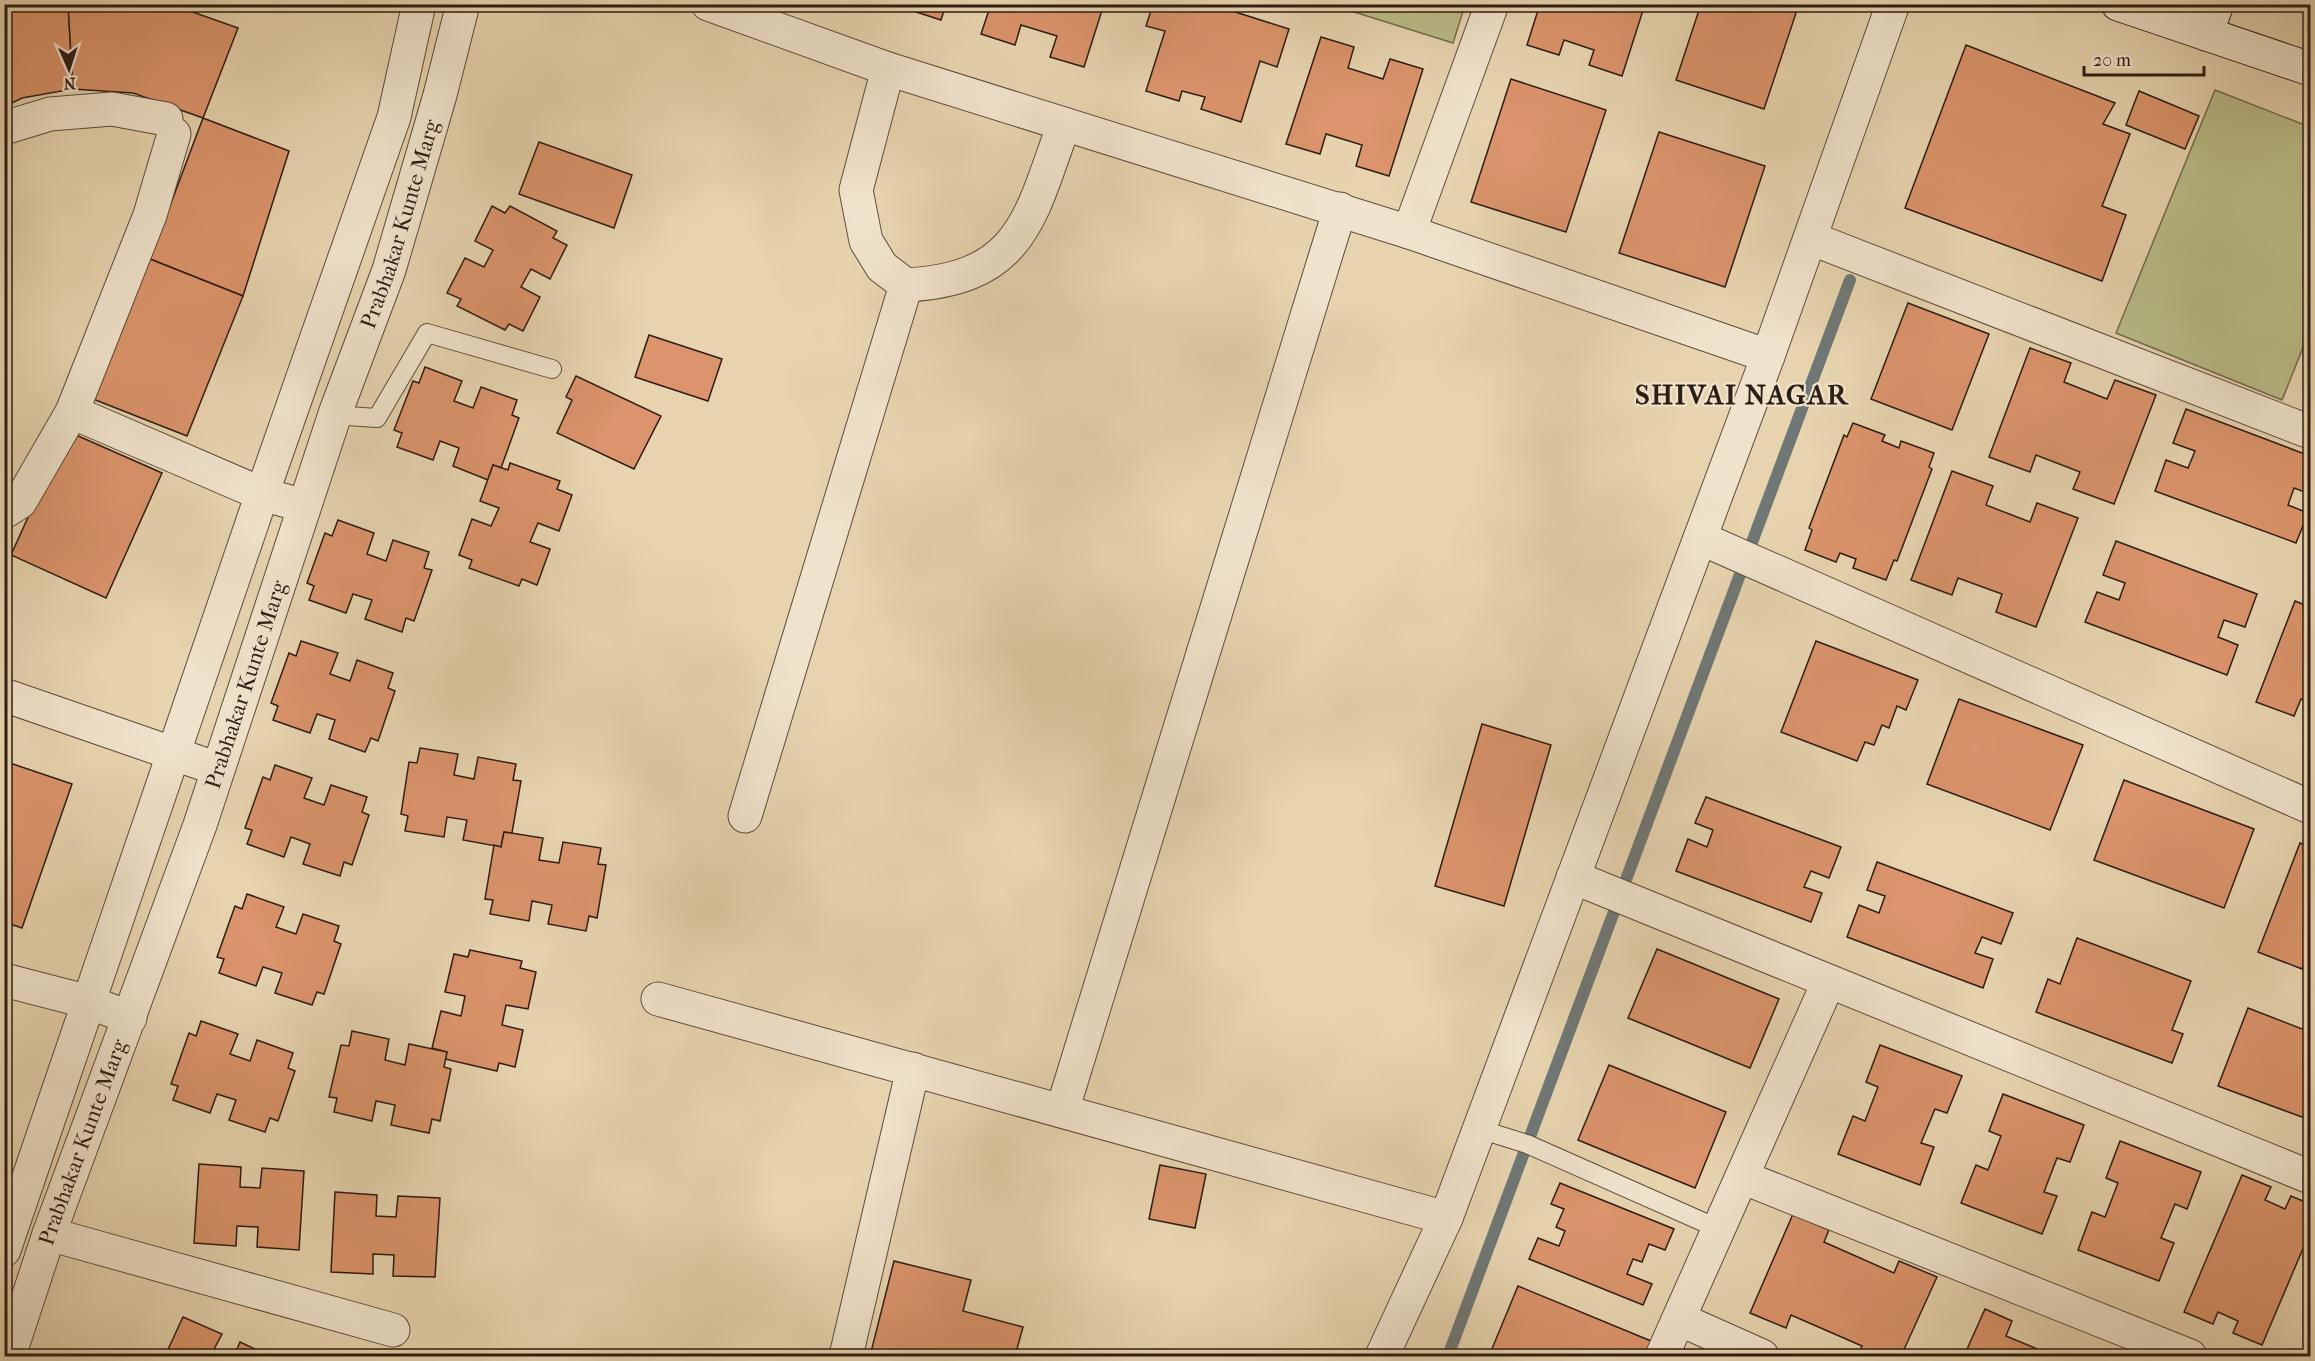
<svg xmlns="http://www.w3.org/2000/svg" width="2315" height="1361" font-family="'IM FELL French Canon',serif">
  <rect width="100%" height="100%" fill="#e7d4af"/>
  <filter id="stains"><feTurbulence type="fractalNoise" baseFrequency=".00333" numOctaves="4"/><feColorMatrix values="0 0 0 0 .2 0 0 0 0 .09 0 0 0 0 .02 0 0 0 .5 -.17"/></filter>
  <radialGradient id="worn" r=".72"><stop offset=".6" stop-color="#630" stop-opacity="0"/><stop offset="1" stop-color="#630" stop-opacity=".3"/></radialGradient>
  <g fill="#b9bc88" stroke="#736c4e" stroke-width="1.5">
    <path d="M1332 5 1465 4V5L1453 43Z"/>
    <path d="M2215 90 2310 127V330L2282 400 2116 333Z"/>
  </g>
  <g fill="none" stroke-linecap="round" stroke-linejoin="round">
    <path stroke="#6f7876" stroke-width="12" d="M1448 1356 1850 280"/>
  </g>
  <g fill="#db946b" stroke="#2d1d15" stroke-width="1.5">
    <path d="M4 4H68L73 89 22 98 4 107Z"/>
    <path d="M68 4H170L238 28 203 118 133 93 73 89Z"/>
    <path d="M909 4H946L941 20 907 9Z"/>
    <path d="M991 4H1104L1084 67 1050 57 1057 36 1021 25 1015 45 981 34Z"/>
    <path d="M1153 4H1210L1289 29 1277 67 1260 61 1241 122 1201 109 1205 97 1182 91 1179 101 1146 91 1165 31 1146 26Z"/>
    <path d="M1540 4H1645L1622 76 1589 65 1594 50 1564 40 1559 55 1527 45Z"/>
    <path d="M1701 4H1790L1798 7 1764 109 1676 80Z"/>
    <path d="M1321 37 1354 47 1348 68 1383 79 1390 59 1423 69 1389 176 1356 166 1362 145 1326 134 1320 154 1286 144Z"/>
    <path d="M1966 45 2115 103 2103 124 2130 134 2102 206 2126 215 2102 281 1905 208Z"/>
    <path d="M1511 79 1606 110 1566 232 1471 202Z"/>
    <path d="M2139 91 2199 116 2185 149 2126 125Z"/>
    <path d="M203 118 289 151 243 296 150 259Z"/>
    <path d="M1659 132 1765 166 1725 287 1619 253Z"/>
    <path d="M539 142 632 175 614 228 519 194Z"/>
    <path d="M492 206 505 213 510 206 557 231 553 238 567 245 550 279 531 269 521 287 540 297 523 331 509 324 505 330 457 306 461 299 447 293 465 258 484 267 493 250 475 241Z"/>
    <path d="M150 259 243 296 187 436 93 399Z"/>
    <path d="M1908 303 1989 334 1952 430 1871 399Z"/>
    <path d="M649 335 722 359 708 401 635 377Z"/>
    <path d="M2030 348 2071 363 2064 382 2107 399 2115 380 2156 395 2114 504 2073 489 2080 472 2036 455 2030 472 1989 457Z"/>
    <path d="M425 367 462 381 454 401 473 408 481 387 517 400 512 415 519 418 501 468 493 465 488 480 453 466 459 448 440 441 433 460 397 447 402 433 394 430 413 381 419 383Z"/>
    <path d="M576 376 661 416 634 469 557 433 572 400 566 397Z"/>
    <path d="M2186 409 2310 456V494L2294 488 2288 505 2308 513 2296 543 2155 491 2166 460 2188 468 2195 451 2173 443Z"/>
    <path d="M1853 423 1885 435 1882 441 1899 448 1901 441 1934 453 1929 467 1932 469 1897 561 1894 560 1886 580 1853 568 1856 559 1840 553 1836 562 1805 550 1812 530 1809 528 1844 435 1847 437Z"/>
    <path d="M67 431 162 473 106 598 11 555Z"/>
    <path d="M510 463 560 481 557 489 572 495 559 531 538 523 530 542 550 549 537 585 522 579 519 586 469 568 472 560 459 555 472 519 491 526 499 508 480 501 493 465 508 470Z"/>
    <path d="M1952 471 1993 486 1986 505 2030 522 2037 503 2078 518 2036 627 1996 612 2002 594 1958 578 1952 595 1911 580Z"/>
    <path d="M338 520 374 533 367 554 386 561 393 540 429 552 424 568 432 570 414 621 406 618 402 632 365 619 372 600 353 594 346 613 309 600 314 586 307 583 325 533 332 536Z"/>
    <path d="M2116 541 2257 594 2245 627 2224 620 2218 637 2238 645 2227 675 2085 622 2097 592 2119 600 2125 583 2103 575Z"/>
    <path d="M2295 601 2310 607V703L2301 699 2294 716 2256 702Z"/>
    <path d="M301 641 338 653 330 674 350 681 357 660 393 673 388 688 395 691 378 741 371 738 365 752 329 739 335 720 317 714 310 733 273 720 278 706 271 703 289 653 296 656Z"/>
    <path d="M1816 641 1918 680 1906 710 1897 706 1889 728 1882 725 1874 745 1865 742 1857 761 1781 732Z"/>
    <path d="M1959 699 2083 745 2050 830 1927 784Z"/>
    <path d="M1482 724 1551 745 1504 906 1435 886Z"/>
    <path d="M420 748 458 754 454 775 474 779 478 757 516 764 513 780 521 781 512 833 504 832 501 847 463 840 467 820 447 817 444 837 405 831 408 816 401 814 409 762 417 763Z"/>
    <path d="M4 761 72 784 22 928 4 922Z"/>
    <path d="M275 765 312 778 304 798 324 805 331 785 367 797 362 812 369 815 352 865 344 862 340 876 303 864 310 844 291 837 284 857 247 844 252 830 245 828 263 777 270 780Z"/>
    <path d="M2124 780 2254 829 2224 908 2094 860Z"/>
    <path d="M1706 797 1841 847 1829 878 1811 871 1804 887 1822 893 1811 922 1676 871 1688 839 1707 847 1713 830 1695 823Z"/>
    <path d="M504 832 543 838 539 860 559 863 563 842 601 848 598 864 606 865 597 918 589 916 586 931 548 924 552 905 532 901 529 921 490 914 493 900 485 899 494 845 501 847Z"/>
    <path d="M2300 843 2310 847V957L2307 956 2302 969 2258 952Z"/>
    <path d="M1877 862 2013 913 2001 944 1982 937 1975 953 1993 959 1983 988 1847 937 1859 905 1879 913 1885 896 1867 890Z"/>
    <path d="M247 894 284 907 276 927 296 934 303 914 339 926 334 941 341 944 324 994 317 992 312 1005 275 993 282 973 263 967 256 986 219 973 224 959 217 957 235 906 242 909Z"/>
    <path d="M2077 938 2191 981 2172 1030 2183 1034 2172 1063 2036 1012 2048 979 2060 984Z"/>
    <path d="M1657 949 1779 999 1750 1068 1628 1018Z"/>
    <path d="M470 950 522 961 520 968 536 972 528 1009 506 1005 502 1025 523 1030 515 1067 499 1063 497 1071 445 1059 447 1052 432 1048 441 1011 461 1016 465 996 445 992 454 954 468 957Z"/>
    <path d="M2248 1008 2310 1032V1120L2218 1086Z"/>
    <path d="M201 1021 238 1034 230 1054 250 1061 257 1040 293 1053 288 1068 295 1071 278 1121 270 1118 265 1132 229 1120 236 1100 217 1094 210 1113 173 1100 178 1086 171 1084 189 1033 196 1036Z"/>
    <path d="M352 1031 389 1039 385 1060 405 1065 409 1044 447 1052 444 1067 451 1069 440 1121 432 1119 429 1133 391 1125 395 1105 376 1101 372 1121 334 1112 337 1098 329 1097 341 1045 349 1046Z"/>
    <path d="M1880 1045 1962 1076 1947 1113 1935 1109 1921 1143 1934 1147 1920 1185 1838 1154 1853 1116 1865 1121 1878 1087 1866 1082Z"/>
    <path d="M1609 1065 1726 1112 1695 1188 1578 1140Z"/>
    <path d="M2003 1094 2084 1125 2070 1162 2057 1158 2044 1192 2057 1196 2042 1234 1961 1203 1976 1165 1988 1170 2001 1136 1989 1131Z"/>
    <path d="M2120 1141 2201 1172 2187 1209 2175 1204 2161 1238 2174 1243 2159 1281 2078 1250 2092 1212 2105 1217 2118 1183 2106 1178Z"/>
    <path d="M199 1164 241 1167 240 1187 260 1188 262 1168 304 1171 299 1250 257 1247 258 1227 237 1226 236 1246 194 1243Z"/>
    <path d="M1160 1165 1206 1174 1195 1228 1149 1219Z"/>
    <path d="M2242 1175 2271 1187 2265 1200 2285 1209 2291 1196 2310 1204V1232L2262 1345 2233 1333 2238 1321 2218 1312 2213 1324 2184 1312Z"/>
    <path d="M1560 1183 1674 1229 1665 1250 1649 1244 1642 1262 1633 1259 1627 1274 1652 1284 1643 1305 1529 1259 1538 1238 1559 1246 1565 1231 1556 1227 1564 1209 1551 1204Z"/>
    <path d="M335 1192 377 1195 376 1216 396 1217 398 1196 440 1198 435 1277 393 1276 394 1255 373 1254V1274L331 1272Z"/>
    <path d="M1793 1214 1829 1230 1824 1242 1894 1273 1899 1261 1937 1277 1901 1356H1858L1862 1346 1791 1315 1786 1328 1750 1313Z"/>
    <path d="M894 1261 971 1280 963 1311 1023 1327 1015 1356H870Z"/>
    <path d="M1518 1286 1651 1341 1645 1356H1489Z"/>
    <path d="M1985 1309 2012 1321 2006 1336 2054 1356H1964Z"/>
    <path d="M183 1317 222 1334 212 1353 220 1356H165Z"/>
    <path d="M240 1342 270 1356H234Z"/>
  </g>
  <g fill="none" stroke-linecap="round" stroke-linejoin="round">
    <defs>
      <g id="service">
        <path d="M336 411 347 416 377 418 427 333 552 369"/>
        <path d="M1479 1129 1527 1144 1719 1229"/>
      </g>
      <g id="minor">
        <path d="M708 4 888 69 1409 232 1768 356"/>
        <path d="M4 128 50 114 112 109 166 119"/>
        <path d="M1409 232 1492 4"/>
        <path d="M1810 238 2310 432"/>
        <path d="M906 285C1022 279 1030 218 1064 124"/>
        <path d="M72 412 262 494 304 506"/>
        <path d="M4 512 20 502 72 412 150 215 174 134"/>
        <path d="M1700 538 2310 807"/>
        <path d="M4 695 218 769"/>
        <path d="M745 816 906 285 882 267 866 241 856 190 888 69"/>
        <path d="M1573 877 2310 1177"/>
        <path d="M4 980 89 1002 130 1018"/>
        <path d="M658 999 1446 1218"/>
        <path d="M1062 1111 1340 209"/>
        <path d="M1742 1177 2190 1356"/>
        <path d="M49 1234 393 1330"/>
        <path d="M1679 1319 1762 1356"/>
        <path d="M846 1356 913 1069"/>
        <path d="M1382 1356 1446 1218 1768 356 1893 4"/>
        <path d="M1662 1356 1828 983"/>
      </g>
      <g id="tertiary">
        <path d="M4 1250 262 494 394 117 419 4"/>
        <path id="s1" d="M9 1356 49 1234 200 825 336 411 389 270 440 95 463 4"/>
      </g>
      <g id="secondary">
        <path d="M2118 4 2310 69"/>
        <path d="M2206 34 2217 4"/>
      </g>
    </defs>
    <use href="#service" stroke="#5c4b3c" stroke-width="20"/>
    <use href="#minor" stroke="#5c4b3c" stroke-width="35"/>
    <use href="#tertiary" stroke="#5c4b3c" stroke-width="35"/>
    <use href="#secondary" stroke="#2d1d15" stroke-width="35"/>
    <use href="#service" stroke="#efe3cb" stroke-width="18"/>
    <use href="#minor" stroke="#efe3cb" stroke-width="33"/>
    <use href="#tertiary" stroke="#efe3cb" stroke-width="33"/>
    <use href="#secondary" stroke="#efe3cb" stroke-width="33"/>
  </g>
  <g text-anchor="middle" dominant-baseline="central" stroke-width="4.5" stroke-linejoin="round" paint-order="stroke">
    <g font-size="22" fill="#2d1d15" stroke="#efe3cb">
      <text stroke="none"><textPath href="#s1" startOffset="1198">Prabhakar Kunte Marg</textPath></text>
      <text stroke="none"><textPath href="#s1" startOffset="712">Prabhakar Kunte Marg</textPath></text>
      <text stroke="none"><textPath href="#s1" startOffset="226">Prabhakar Kunte Marg</textPath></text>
    </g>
    <g font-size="28" font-weight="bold" letter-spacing="1.5" fill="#2d1d15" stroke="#efe3cb">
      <text x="1742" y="394">SHIVAI NAGAR</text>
    </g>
  </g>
  <rect width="2315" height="1361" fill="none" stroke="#e7d4af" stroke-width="24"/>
  <rect x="6" y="6" width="2303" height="1349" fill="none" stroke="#2d1d15" stroke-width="3"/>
  <rect x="12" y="12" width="2291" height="1337" fill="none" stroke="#2d1d15" stroke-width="1.5"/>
  <g transform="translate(69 69) rotate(177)" stroke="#efe3cb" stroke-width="4.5" paint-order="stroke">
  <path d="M0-4.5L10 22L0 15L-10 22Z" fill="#2d1d15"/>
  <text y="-9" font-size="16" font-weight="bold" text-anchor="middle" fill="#2d1d15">N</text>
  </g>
  <path d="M2084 66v9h120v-9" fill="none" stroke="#2d1d15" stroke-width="3"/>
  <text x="2093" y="66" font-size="18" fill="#2d1d15" stroke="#efe3cb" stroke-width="4.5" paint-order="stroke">20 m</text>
  <rect width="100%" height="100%" filter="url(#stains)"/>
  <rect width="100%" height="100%" fill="url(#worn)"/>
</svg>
